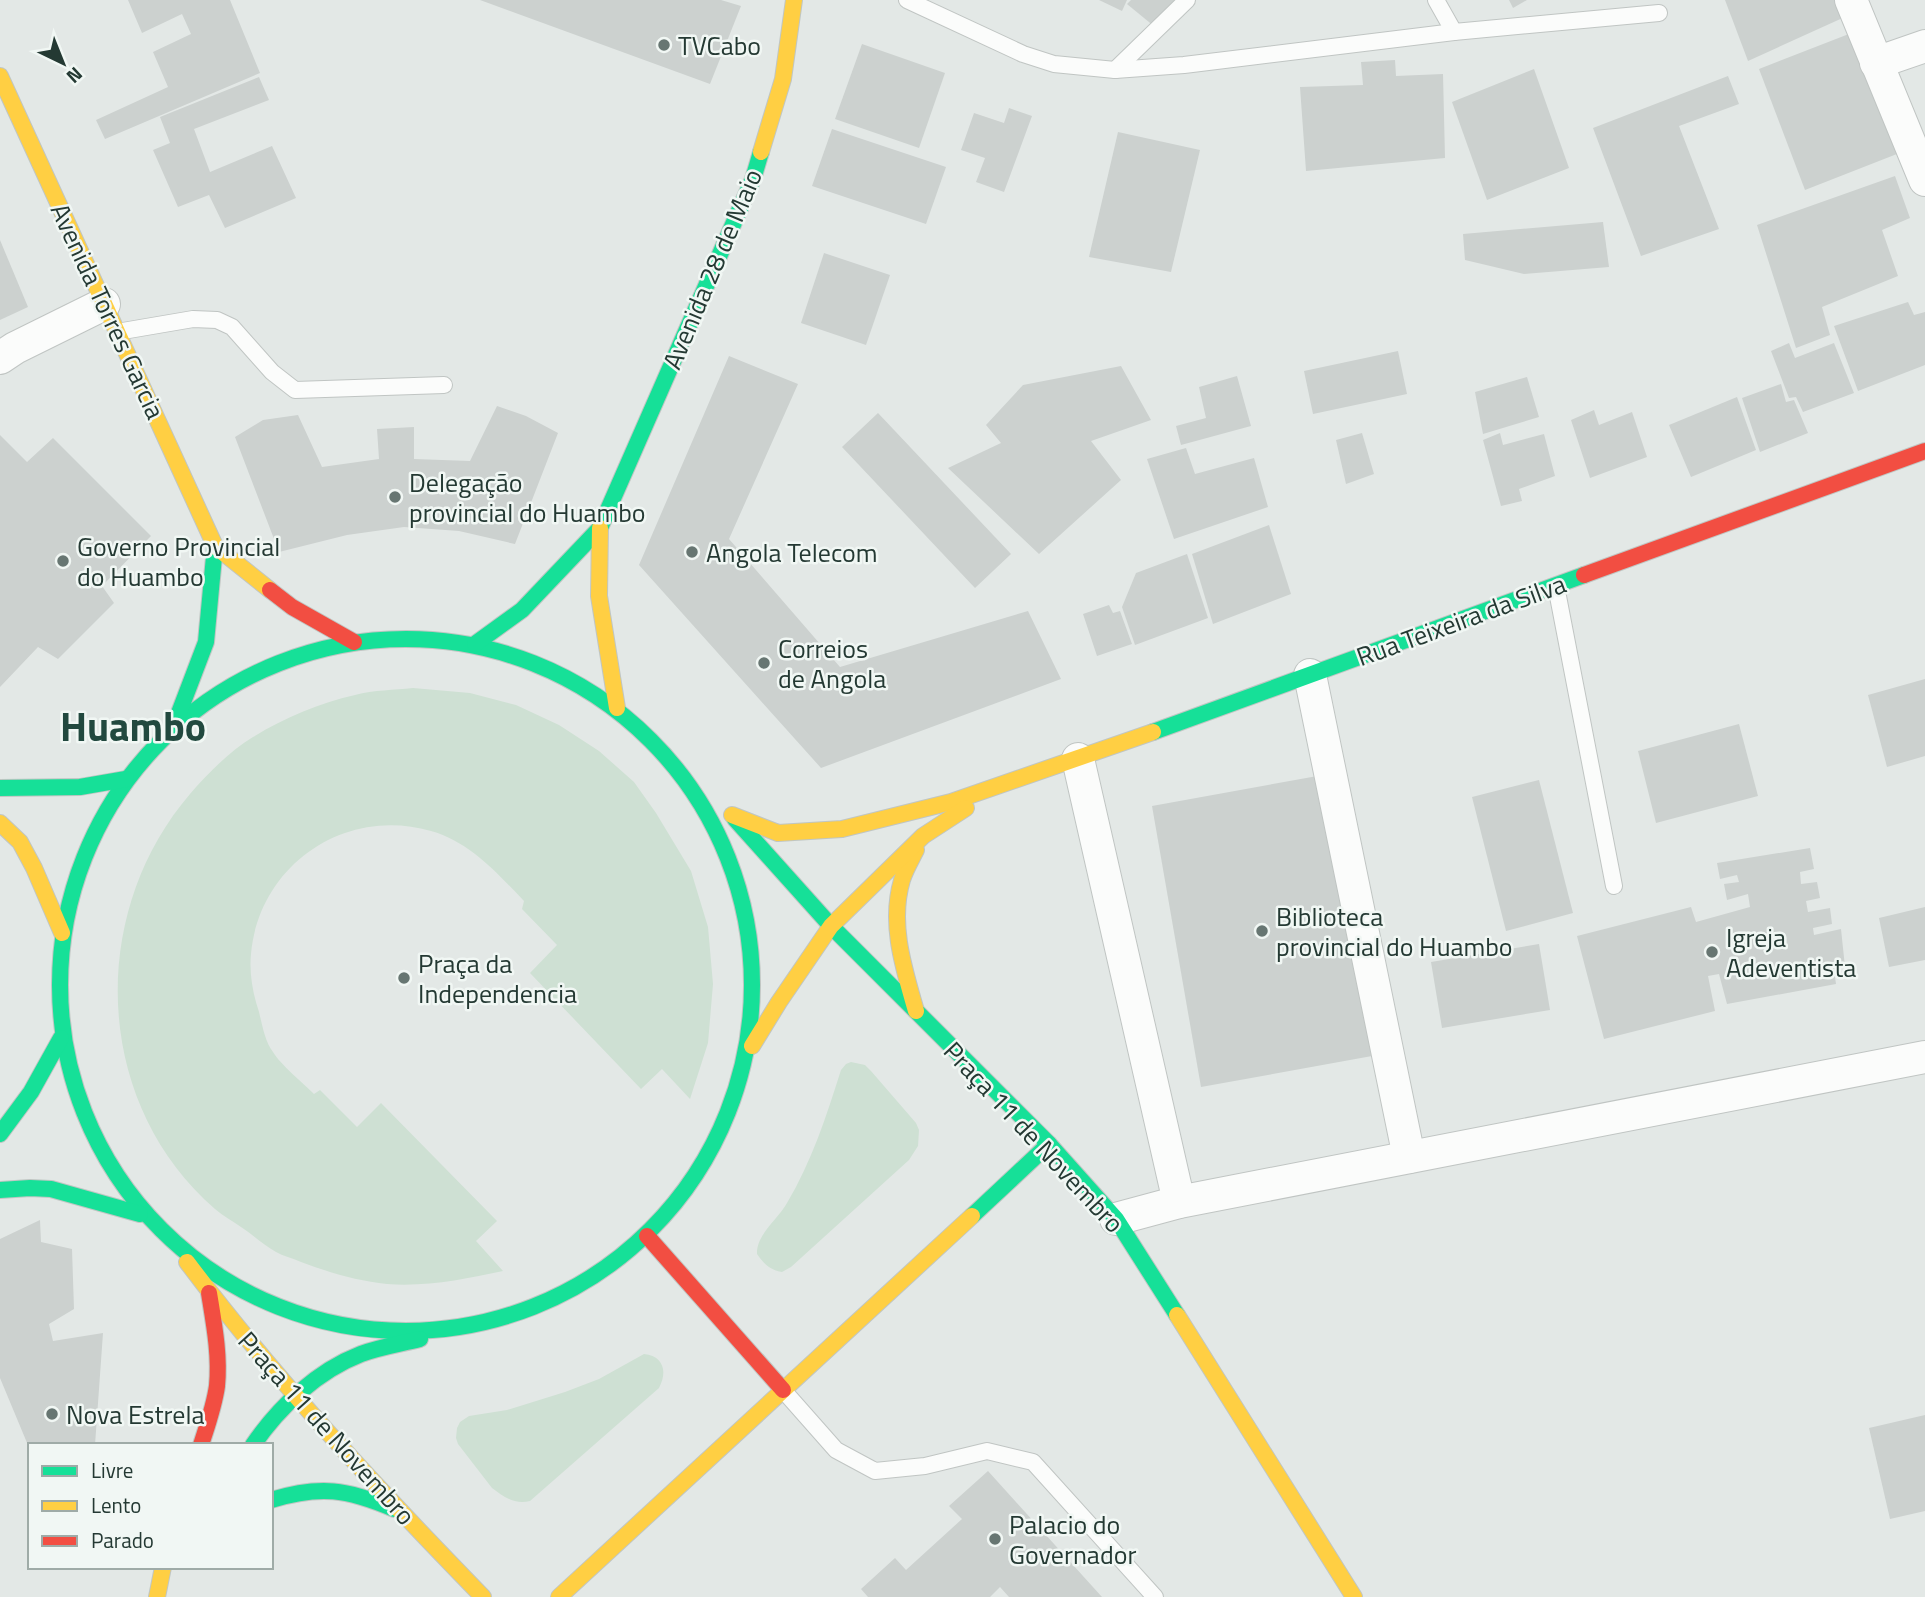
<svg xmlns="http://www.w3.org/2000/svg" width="1925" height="1597" font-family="'Titillium Web',sans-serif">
  <rect width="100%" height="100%" fill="#e3e8e6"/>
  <g fill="#cee0d3">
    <path d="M413 688 470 693 516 705 559 725 599 751 634 782 656 813 691 871 708 927 713 984 708 1043 690 1099 662 1069 641 1089 530 973 557 945 522 909 524 901C497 873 470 842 431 831 345 806 259 865 251 954 249 974 253 994 259 1012 262 1024 265 1042 273 1052 280 1064 303 1083 314 1094L320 1090 357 1127 381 1103 497 1221 476 1241 503 1271C465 1279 427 1287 387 1284 357 1281 328 1272 301 1262 292 1258 283 1256 276 1252 264 1245 253 1235 241 1227 233 1221 223 1216 215 1209 93 1103 87 914 190 794 207 774 230 751 253 737 284 718 319 703 355 695 374 690 394 690 413 688Z"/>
    <path d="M851 1062 865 1065 871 1071 916 1123 919 1130 918 1146 909 1160 791 1267 782 1272C770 1270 764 1264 757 1254 756 1235 778 1219 787 1203 812 1161 826 1117 841 1070L846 1064Z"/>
    <path d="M644 1354C663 1356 668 1371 659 1388L530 1501C515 1505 504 1497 492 1488L458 1444 456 1438 457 1428 460 1422 469 1416 507 1410 565 1392 599 1379Z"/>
  </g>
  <g fill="#ccd1cf">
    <path d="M128 0H230L260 73 105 139 96 120 168 87 153 52 191 34 182 14 142 33Z"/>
    <path d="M480 0H721L741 6 710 84Z"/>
    <path d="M1099 0H1127L1122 11Z"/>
    <path d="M1131 0H1178L1155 27 1127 4Z"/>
    <path d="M1509 0H1527L1513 8Z"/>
    <path d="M1725 0H1841L1847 16 1748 61Z"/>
    <path d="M1854 32 1902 152 1805 190 1759 69Z"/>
    <path d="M862 44 945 73 919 148 835 119Z"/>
    <path d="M1395 60 1396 76 1443 74 1445 158 1306 171 1300 87 1363 85 1361 62Z"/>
    <path d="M1534 69 1569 168 1487 200 1452 102Z"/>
    <path d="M1728 76 1739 104 1679 126 1719 229 1641 256 1593 128Z"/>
    <path d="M259 77 269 100 194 129 210 172 272 146 296 198 225 228 209 195 178 207 153 150 170 143 160 117Z"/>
    <path d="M1009 108 1032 116 1004 192 976 182 985 158 961 150 974 113 1004 123Z"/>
    <path d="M832 129 946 167 926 224 812 186Z"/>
    <path d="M1118 132 1200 150 1171 272 1089 257Z"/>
    <path d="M1895 176 1910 218 1882 230 1898 276 1822 307 1830 335 1796 348 1757 225Z"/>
    <path d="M1603 222 1609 267 1524 274 1465 260 1463 234Z"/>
    <path d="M0 240 28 307 0 320Z"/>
    <path d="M824 253 890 275 866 345 801 323Z"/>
    <path d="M1908 302 1914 315 1925 312V365L1858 391 1834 326Z"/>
    <path d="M1789 343 1795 358 1834 343 1854 393 1803 412 1796 397 1789 398 1771 351Z"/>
    <path d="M1398 351 1407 394 1313 414 1304 371Z"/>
    <path d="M729 356 798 384 729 539 840 667 1028 611 1061 679 821 768 639 565Z"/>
    <path d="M1121 366 1151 420 1091 441 1121 480 1039 554 948 468 1001 443 986 425 1023 385Z"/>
    <path d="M1237 376 1251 426 1181 445 1176 426 1206 418 1199 387Z"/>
    <path d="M1527 377 1539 417 1483 434 1475 392Z"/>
    <path d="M1781 384 1786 402 1794 400 1808 433 1760 452 1742 398Z"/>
    <path d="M1737 397 1756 450 1691 477 1669 425Z"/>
    <path d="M497 406 526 416 558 433 515 544 459 531 404 527 347 535 279 552 235 437 263 420 298 415 322 467 379 459 377 429 414 427V459L470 461Z"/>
    <path d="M1594 410 1599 425 1632 412 1647 457 1590 478 1571 420Z"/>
    <path d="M878 413 1011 554 975 588 842 447Z"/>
    <path d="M1362 433 1374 474 1346 484 1336 440Z"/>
    <path d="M1500 433 1503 445 1544 434 1555 476 1519 489 1522 501 1501 506 1483 440Z"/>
    <path d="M0 435 27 462 53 438 151 536 102 586 114 603 58 659 38 647 0 687Z"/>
    <path d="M1186 448 1195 474 1254 458 1268 507 1174 539 1147 459Z"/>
    <path d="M1269 525 1291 594 1213 624 1192 554Z"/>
    <path d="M1187 554 1208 618 1135 645 1122 607 1136 573Z"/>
    <path d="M1109 605 1113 613 1120 611 1132 644 1097 656 1083 614Z"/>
    <path d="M1925 679V756L1887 767 1868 695Z"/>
    <path d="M1739 724 1758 796 1656 823 1638 751Z"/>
    <path d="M1323 775 1372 1056 1201 1087 1152 806Z"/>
    <path d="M1539 780 1573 913 1506 931 1472 797Z"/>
    <path d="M1810 848 1814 869 1800 872 1801 884 1817 882 1820 898 1806 901 1808 912 1830 908 1832 924 1813 928 1814 935 1841 929 1845 967 1834 970 1836 984 1727 1004 1719 974 1708 976 1715 1011 1604 1039 1577 936 1691 907 1696 922 1750 907 1748 894 1727 900 1724 884 1739 882 1737 875 1720 879 1717 863Z"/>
    <path d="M1925 907V960L1889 967 1879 918Z"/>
    <path d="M1539 944 1550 1010 1442 1028 1431 962Z"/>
    <path d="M40 1220 41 1242 72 1249 74 1309 49 1324 53 1341 103 1333 95 1445H30V1450L0 1378V1239Z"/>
    <path d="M1925 1415V1511L1890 1519 1869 1428Z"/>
    <path d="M988 1471 1102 1597H1009L1000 1587 990 1597H868L861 1589 895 1558 906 1570 962 1519 949 1506Z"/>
  </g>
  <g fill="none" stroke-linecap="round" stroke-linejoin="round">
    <defs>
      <g id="lane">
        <path d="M907 0 1023 54 1054 64 1115 70 1184 65 1454 32 1659 13"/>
        <path d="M1436 0 1454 32"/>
        <path d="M1115 70 1187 0"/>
        <path d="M117 332 193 319 217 320 232 327 272 372 295 390 444 385"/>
        <path d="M1556 586 1614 886"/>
        <path d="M783 1390 836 1450 875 1471 925 1466 987 1451 1033 1462 1155 1597"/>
      </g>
      <g id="street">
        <path d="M1851 0 1925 180"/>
        <path d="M1876 63 1925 46"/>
        <path d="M0 358 15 348 104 304"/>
        <path d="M1310 675 1409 1157"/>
        <path d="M1078 759 1179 1202"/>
        <path d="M1116 1219 1179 1202 1925 1057"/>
      </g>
      <g id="fast">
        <circle cx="406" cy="985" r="346"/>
        <path d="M475 644 522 610 600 528 753 179 761 152"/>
        <path d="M174 726 206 642 215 546"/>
        <path d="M1153 732 1584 575"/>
        <path d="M0 788 80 787 126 779"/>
        <path d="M735 819 831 926 1049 1144 1116 1219 1177 1315"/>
        <path d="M0 1134 31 1092 61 1038"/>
        <path d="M0 1190 30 1188 51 1189 140 1214"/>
        <path d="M972 1216 1049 1144"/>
        <path d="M253 1445C279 1407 317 1371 361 1354 380 1347 400 1344 420 1339"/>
        <path d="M271 1500C320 1485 347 1489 394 1509"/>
      </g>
      <g id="slow">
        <path d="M0 76 215 546 270 590"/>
        <path d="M761 152 783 79 794 0"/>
        <path d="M600 528 599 596 617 708"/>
        <path d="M732 815 778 833 842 829 951 802 1153 732"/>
        <path d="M0 823 20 842 34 868 62 933"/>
        <path d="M916 850C911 860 905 870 902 880 889 924 904 969 916 1011"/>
        <path d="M752 1046 779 1002 831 926 923 836 966 808"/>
        <path d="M187 1262C277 1382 379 1490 483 1597"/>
        <path d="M1177 1315 1354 1597"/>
        <path d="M157 1597 163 1567"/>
        <path d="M559 1597 972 1216"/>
      </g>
      <g id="jam">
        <path d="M1584 575 1925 451"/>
        <path d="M270 590 292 607 354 642"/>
        <path d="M647 1236 783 1390"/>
        <path d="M201 1445C207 1426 214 1407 217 1386 220 1355 214 1324 209 1293"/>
      </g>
    </defs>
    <use href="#lane" stroke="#c0c5c3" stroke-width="18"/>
    <use href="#street" stroke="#c0c5c3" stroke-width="34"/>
    <use href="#fast" stroke="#c0c6c3" stroke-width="18"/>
    <use href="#slow" stroke="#c0c6c3" stroke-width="18"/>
    <use href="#jam" stroke="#c0c6c3" stroke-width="18"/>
    <use href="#lane" stroke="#fbfcfb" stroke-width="16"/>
    <use href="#street" stroke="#fbfcfb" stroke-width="32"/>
    <use href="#fast" stroke="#16e098" stroke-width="16"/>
    <use href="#slow" stroke="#ffcf43" stroke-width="16"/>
    <use href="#jam" stroke="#f24e42" stroke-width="16"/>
  </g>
  <g fill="#677672" stroke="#f1f7f4" stroke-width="2.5">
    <circle cx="664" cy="45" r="7"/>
    <circle cx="395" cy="497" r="7"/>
    <circle cx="692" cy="552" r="7"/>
    <circle cx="63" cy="561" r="7"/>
    <circle cx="764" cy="663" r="7"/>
    <circle cx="1262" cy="931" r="7"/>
    <circle cx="1712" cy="952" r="7"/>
    <circle cx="404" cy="978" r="7"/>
    <circle cx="52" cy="1414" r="7"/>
    <circle cx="995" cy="1539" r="7"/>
  </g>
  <g text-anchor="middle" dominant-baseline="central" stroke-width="5" stroke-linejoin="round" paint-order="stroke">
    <g font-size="26" fill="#243933" stroke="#f1f7f4" text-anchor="start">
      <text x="678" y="45">TVCabo</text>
      <text x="409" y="482">Delegação<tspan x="409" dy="30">provincial do Huambo</tspan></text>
      <text x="77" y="546">Governo Provincial<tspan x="77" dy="30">do Huambo</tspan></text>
      <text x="706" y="552">Angola Telecom</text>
      <text x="778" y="648">Correios<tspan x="778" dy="30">de Angola</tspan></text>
      <text x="1276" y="916">Biblioteca<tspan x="1276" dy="30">provincial do Huambo</tspan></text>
      <text x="1726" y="937">Igreja<tspan x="1726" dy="30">Adeventista</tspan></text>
      <text x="418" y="963">Praça da<tspan x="418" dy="30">Independencia</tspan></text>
      <text x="66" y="1414">Nova Estrela</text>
      <text x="1009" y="1524">Palacio do<tspan x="1009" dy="30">Governador</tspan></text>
    </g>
    <g font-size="26" fill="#243933" stroke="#f1f7f4">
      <text transform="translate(712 269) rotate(-67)">Avenida 28 de Maio</text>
      <text transform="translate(108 311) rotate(65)">Avenida Torres Garcia</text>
      <text transform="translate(1461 620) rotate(-20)">Rua Teixeira da Silva</text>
      <text transform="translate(1034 1137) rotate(47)">Praça 11 de Novembro</text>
      <text transform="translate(327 1428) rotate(48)">Praça 11 de Novembro</text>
    </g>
    <g font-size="40" font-weight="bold" fill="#22493f" stroke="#f1f7f4">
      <text x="133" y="726">Huambo</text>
    </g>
  </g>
  <rect x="28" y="1443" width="245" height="126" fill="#f1f7f4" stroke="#9faba7" stroke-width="2"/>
  <rect x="42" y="1466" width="35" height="10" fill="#16e098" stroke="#9faba7" stroke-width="2"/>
  <text x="91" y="1478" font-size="21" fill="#243933">Livre</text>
  <rect x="42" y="1501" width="35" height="10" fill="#ffcf43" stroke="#9faba7" stroke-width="2"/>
  <text x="91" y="1513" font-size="21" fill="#243933">Lento</text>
  <rect x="42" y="1536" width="35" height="10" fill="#f24e42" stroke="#9faba7" stroke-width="2"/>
  <text x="91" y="1548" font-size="21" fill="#243933">Parado</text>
  <g transform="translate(63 63) rotate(137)" stroke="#f1f7f4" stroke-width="5" paint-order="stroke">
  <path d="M0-5L12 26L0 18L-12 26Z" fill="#243933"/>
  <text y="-10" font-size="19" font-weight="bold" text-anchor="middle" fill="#243933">N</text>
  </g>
</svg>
